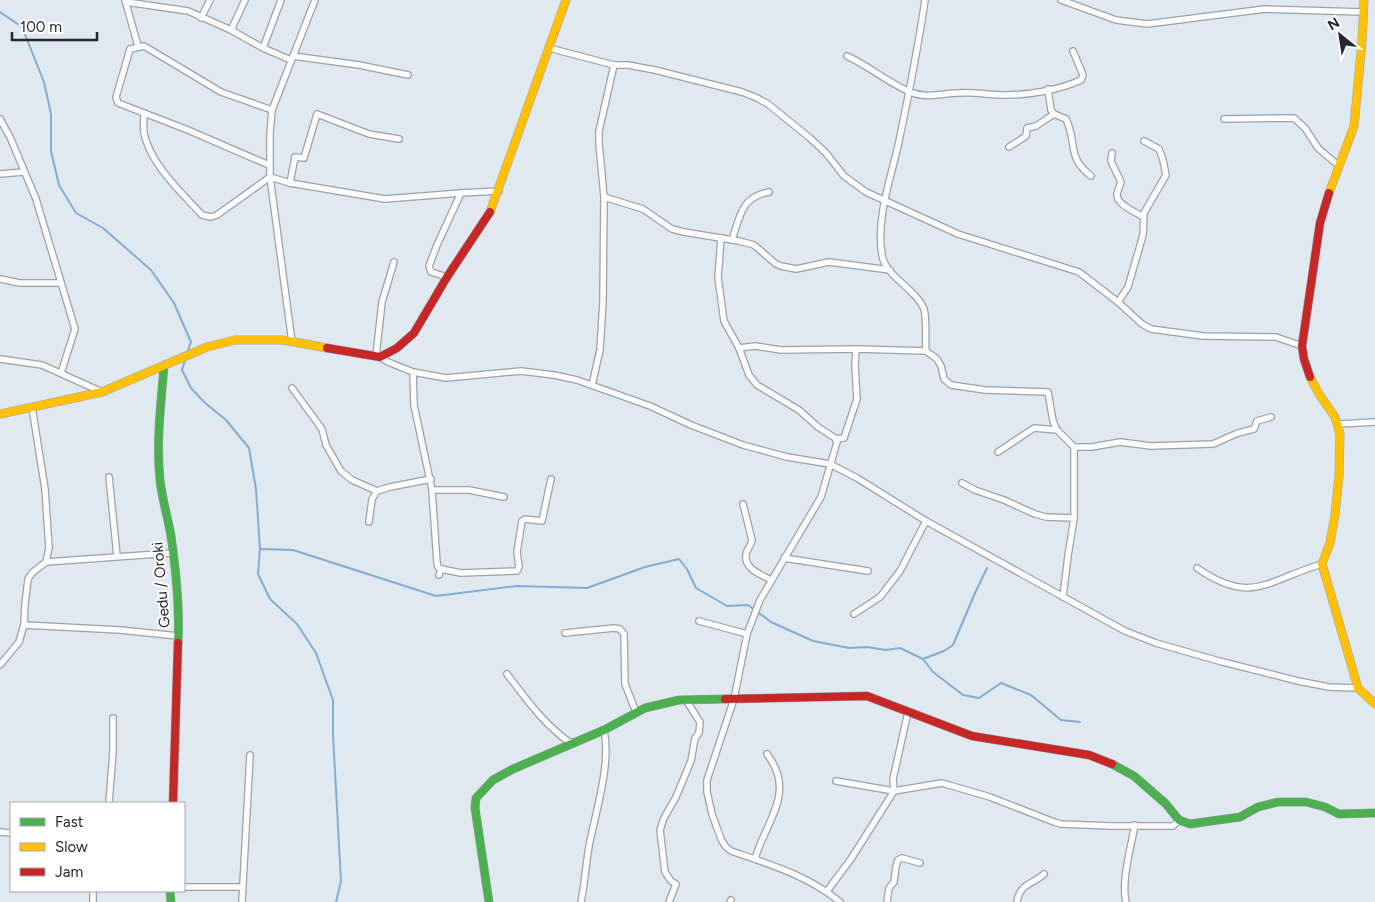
<svg xmlns="http://www.w3.org/2000/svg" width="1375" height="902" font-family="Figtree,sans-serif">
  <rect width="100%" height="100%" fill="#e0e8f0"/>
  <g fill="none" stroke-linecap="round" stroke-linejoin="round">
    <g stroke="#84add3" stroke-width="2">
      <path d="M0 12 22 27 44 82 51 114V151L59 185 76 213 103 228 151 270 174 303 191 342 187 353"/>
      <path d="M185 360 182 370 191 388 204 402 226 420 249 448 256 489 260 549 258 574 270 599 297 624 316 653 333 700V735L341 881 336 902"/>
      <path d="M261 549 293 550 436 596 517 586 587 588 645 567 679 559 687 569 696 588 727 606 748 605 771 622 813 641 849 648 867 647 886 650 900 648 923 659 933 672 963 695 979 698 1001 683 1031 695 1061 720 1080 722"/>
      <path d="M923 659 944 651 953 645 975 593 987 568"/>
    </g>
    <defs>
      <g id="street">
        <path d="M125 0 138 46"/>
        <path d="M925 0C918 49 908 98 898 146 890 181 876 219 882 255 885 276 916 289 924 309 927 319 925 340 926 351"/>
        <path d="M1061 0 1116 20 1147 24 1265 9 1363 12"/>
        <path d="M126 2 188 11 231 30 263 48 291 60"/>
        <path d="M201 18 210 0"/>
        <path d="M231 30 245 0"/>
        <path d="M263 48 281 0"/>
        <path d="M549 48 614 65H628L655 70 742 92 757 98 768 104 810 138 826 153 844 176 866 192 958 234 1079 272 1118 302 1142 324 1151 329 1203 336 1276 337 1302 346"/>
        <path d="M293 56 359 65 408 75"/>
        <path d="M847 56C869 66 887 82 910 92 927 99 942 93 959 93 975 92 990 95 1005 95 1030 95 1059 90 1081 80L1083 75 1073 51"/>
        <path d="M1048 89 1051 110 1054 114 1066 119C1078 145 1066 156 1091 176"/>
        <path d="M144 113C144 120 143 127 144 133 150 164 182 193 202 215L211 217 217 215 270 177 290 183 385 199 461 193 499 191"/>
        <path d="M0 119 10 137 36 199 75 329 61 373"/>
        <path d="M1224 119 1294 118 1305 128 1318 148 1339 166"/>
        <path d="M1009 147 1026 136 1027 128 1036 126 1054 114"/>
        <path d="M1112 153 1111 161 1121 182C1120 186 1117 191 1117 195 1117 205 1136 212 1143 217"/>
        <path d="M269 165 188 130 118 103 116 97 130 49 144 46 221 92 272 110"/>
        <path d="M0 174 24 172"/>
        <path d="M290 183 295 157 304 158 317 114 369 134 399 139"/>
        <path d="M604 197 643 209 672 229 684 232 739 241 754 245 776 264 781 266 796 269 829 262 890 270"/>
        <path d="M721 238 718 278 724 321 739 348 749 375 757 385 799 410 818 427 835 438 837 442 821 497 760 600 747 634 734 699 707 780V792L712 814 721 839 725 846 731 851C769 864 809 876 840 902"/>
        <path d="M732 240C740 216 741 197 769 192"/>
        <path d="M447 277 431 272 429 266 437 245 461 193"/>
        <path d="M0 279 20 283H61"/>
        <path d="M1118 302 1128 287 1143 235 1144 213 1166 175 1163 160 1159 149 1144 141"/>
        <path d="M292 342 270 177V134L272 110 315 0"/>
        <path d="M739 348 755 346 781 350 856 349 926 351 937 359 941 366 944 379 951 385 985 390 1048 392 1053 421 1057 430 1074 447H1092L1120 442 1151 446 1213 444 1238 433 1254 429 1257 421 1271 417"/>
        <path d="M376 356 382 302 394 262"/>
        <path d="M380 357 388 362 413 372 446 378 521 371 554 375 577 380 650 406 691 425 743 445 787 457 830 464 857 478 926 521 1125 631 1156 643 1219 661 1298 681 1329 687 1358 688"/>
        <path d="M0 359 42 365 102 392"/>
        <path d="M413 372 414 405 432 490 437 563 438 567 441 569 439 575"/>
        <path d="M592 385 600 350 603 301 604 197 599 143V131L614 65"/>
        <path d="M292 388 322 429 326 445 341 471 352 480 377 491 390 487 431 479"/>
        <path d="M1339 424 1375 422"/>
        <path d="M836 439 844 438 857 399 855 366 856 349"/>
        <path d="M998 452 1034 428 1057 430"/>
        <path d="M109 477 117 556"/>
        <path d="M962 483 975 490 1004 500 1035 514 1046 517 1074 518"/>
        <path d="M432 490H469L504 497"/>
        <path d="M743 504 752 540C751 545 749 547 747 551 741 568 760 574 771 580"/>
        <path d="M369 522 372 499 377 491"/>
        <path d="M784 558 868 571"/>
        <path d="M46 562 172 553"/>
        <path d="M1197 568C1252 606 1267 580 1322 564"/>
        <path d="M441 569 461 573 517 571 519 567 517 552 522 521 525 519 542 521 551 479"/>
        <path d="M1063 597 1068 556 1074 518V447"/>
        <path d="M854 614 880 597 900 571 926 521"/>
        <path d="M699 621 747 634"/>
        <path d="M24 625 120 630 178 636"/>
        <path d="M565 633 614 628 620 629 624 634 625 684 636 712"/>
        <path d="M0 665 19 642 24 625 25 604 28 579 32 573 46 562 49 548 45 489 32 407"/>
        <path d="M507 674C526 699 544 724 569 742H575"/>
        <path d="M836 781 894 791 942 783 990 797 1054 822 1061 824 1111 826H1173L1179 820"/>
        <path d="M109 803 113 752V718"/>
        <path d="M0 832 11 833"/>
        <path d="M755 859C765 822 797 793 767 754"/>
        <path d="M184 887H242"/>
        <path d="M827 891 851 859 894 791 893 779 908 712"/>
        <path d="M93 902V891"/>
        <path d="M242 902 250 755"/>
        <path d="M581 902C585 882 586 861 590 841 597 808 611 762 604 730"/>
        <path d="M669 902 676 884 671 881 665 872 660 830 664 818 676 797 691 761 695 738 699 733 700 722 686 700"/>
        <path d="M730 902 731 900"/>
        <path d="M887 902 889 888 894 882 896 866 898 860 902 858 920 863"/>
        <path d="M1017 902C1020 883 1032 885 1044 874"/>
        <path d="M1126 902C1121 882 1131 846 1135 825"/>
      </g>
      <g id="fast">
        <path d="M164 366C161 404 156 442 160 480 162 499 168 518 171 536 176 571 180 608 178 643"/>
        <path d="M1112 764 1134 776 1166 804 1179 820 1190 824 1240 817 1258 807 1278 802H1306L1325 807 1339 814 1375 813"/>
        <path d="M170 891 171 902"/>
        <path d="M489 902 475 808 476 798 493 780 513 769 604 730 645 708 679 700 725 699"/>
      </g>
      <g id="slow">
        <path d="M1329 193 1354 126 1362 42 1364 0"/>
        <path d="M490 212 566 0"/>
        <path d="M1310 377 1319 394 1335 417 1340 434 1339 476 1335 515 1330 543 1322 564 1358 688 1375 704"/>
        <path d="M0 414 102 392 207 347 235 340H283L327 348"/>
      </g>
      <g id="jam">
        <path d="M327 348 380 357 397 348 414 333 447 277 490 212"/>
        <path d="M1310 377 1304 359 1302 346 1320 223 1329 193"/>
        <path d="M725 699 867 696 972 736 1089 755 1112 764"/>
        <path d="M173 803 178 643"/>
      </g>
    </defs>
    <use href="#street" stroke="#9ca2a8" stroke-width="8"/>
    <use href="#fast" stroke="#9ca2a8" stroke-width="9"/>
    <use href="#slow" stroke="#9ca2a8" stroke-width="9"/>
    <use href="#jam" stroke="#9ca2a8" stroke-width="9"/>
    <use href="#street" stroke="#fafcfd" stroke-width="5.5"/>
    <use href="#fast" stroke="#4caf50" stroke-width="8"/>
    <use href="#slow" stroke="#ffc107" stroke-width="8"/>
    <use href="#jam" stroke="#c62828" stroke-width="8"/>
  </g>
  <g text-anchor="middle" dominant-baseline="central" stroke-width="4" stroke-linejoin="round" paint-order="stroke">
    <g font-size="15" fill="#21272c" stroke="#fff">
      <text transform="translate(161 585) rotate(-95)">Gedu / Oroki</text>
    </g>
  </g>
  <rect x="10" y="802" width="175" height="90" fill="#ffffff" stroke="#a6a9ab"/>
  <rect x="20" y="818" width="25" height="8" fill="#4caf50" stroke="#a6a9ab"/>
  <text x="55" y="827" font-size="15" fill="#21272c">Fast</text>
  <rect x="20" y="843" width="25" height="8" fill="#ffc107" stroke="#a6a9ab"/>
  <text x="55" y="852" font-size="15" fill="#21272c">Slow</text>
  <rect x="20" y="868" width="25" height="8" fill="#c62828" stroke="#a6a9ab"/>
  <text x="55" y="877" font-size="15" fill="#21272c">Jam</text>
  <g transform="translate(1340 35) rotate(330)" stroke="#ffffff" stroke-width="4" paint-order="stroke">
  <path d="M0-4L9 19L0 12L-9 19Z" fill="#21272c"/>
  <text y="-8" font-size="14" font-weight="bold" text-anchor="middle" fill="#21272c">N</text>
  </g>
  <path d="M12 32v8h85v-8" fill="none" stroke="#21272c" stroke-width="2.5"/>
  <text x="20" y="32" font-size="15" fill="#21272c" stroke="#ffffff" stroke-width="4" paint-order="stroke">100 m</text>
</svg>
